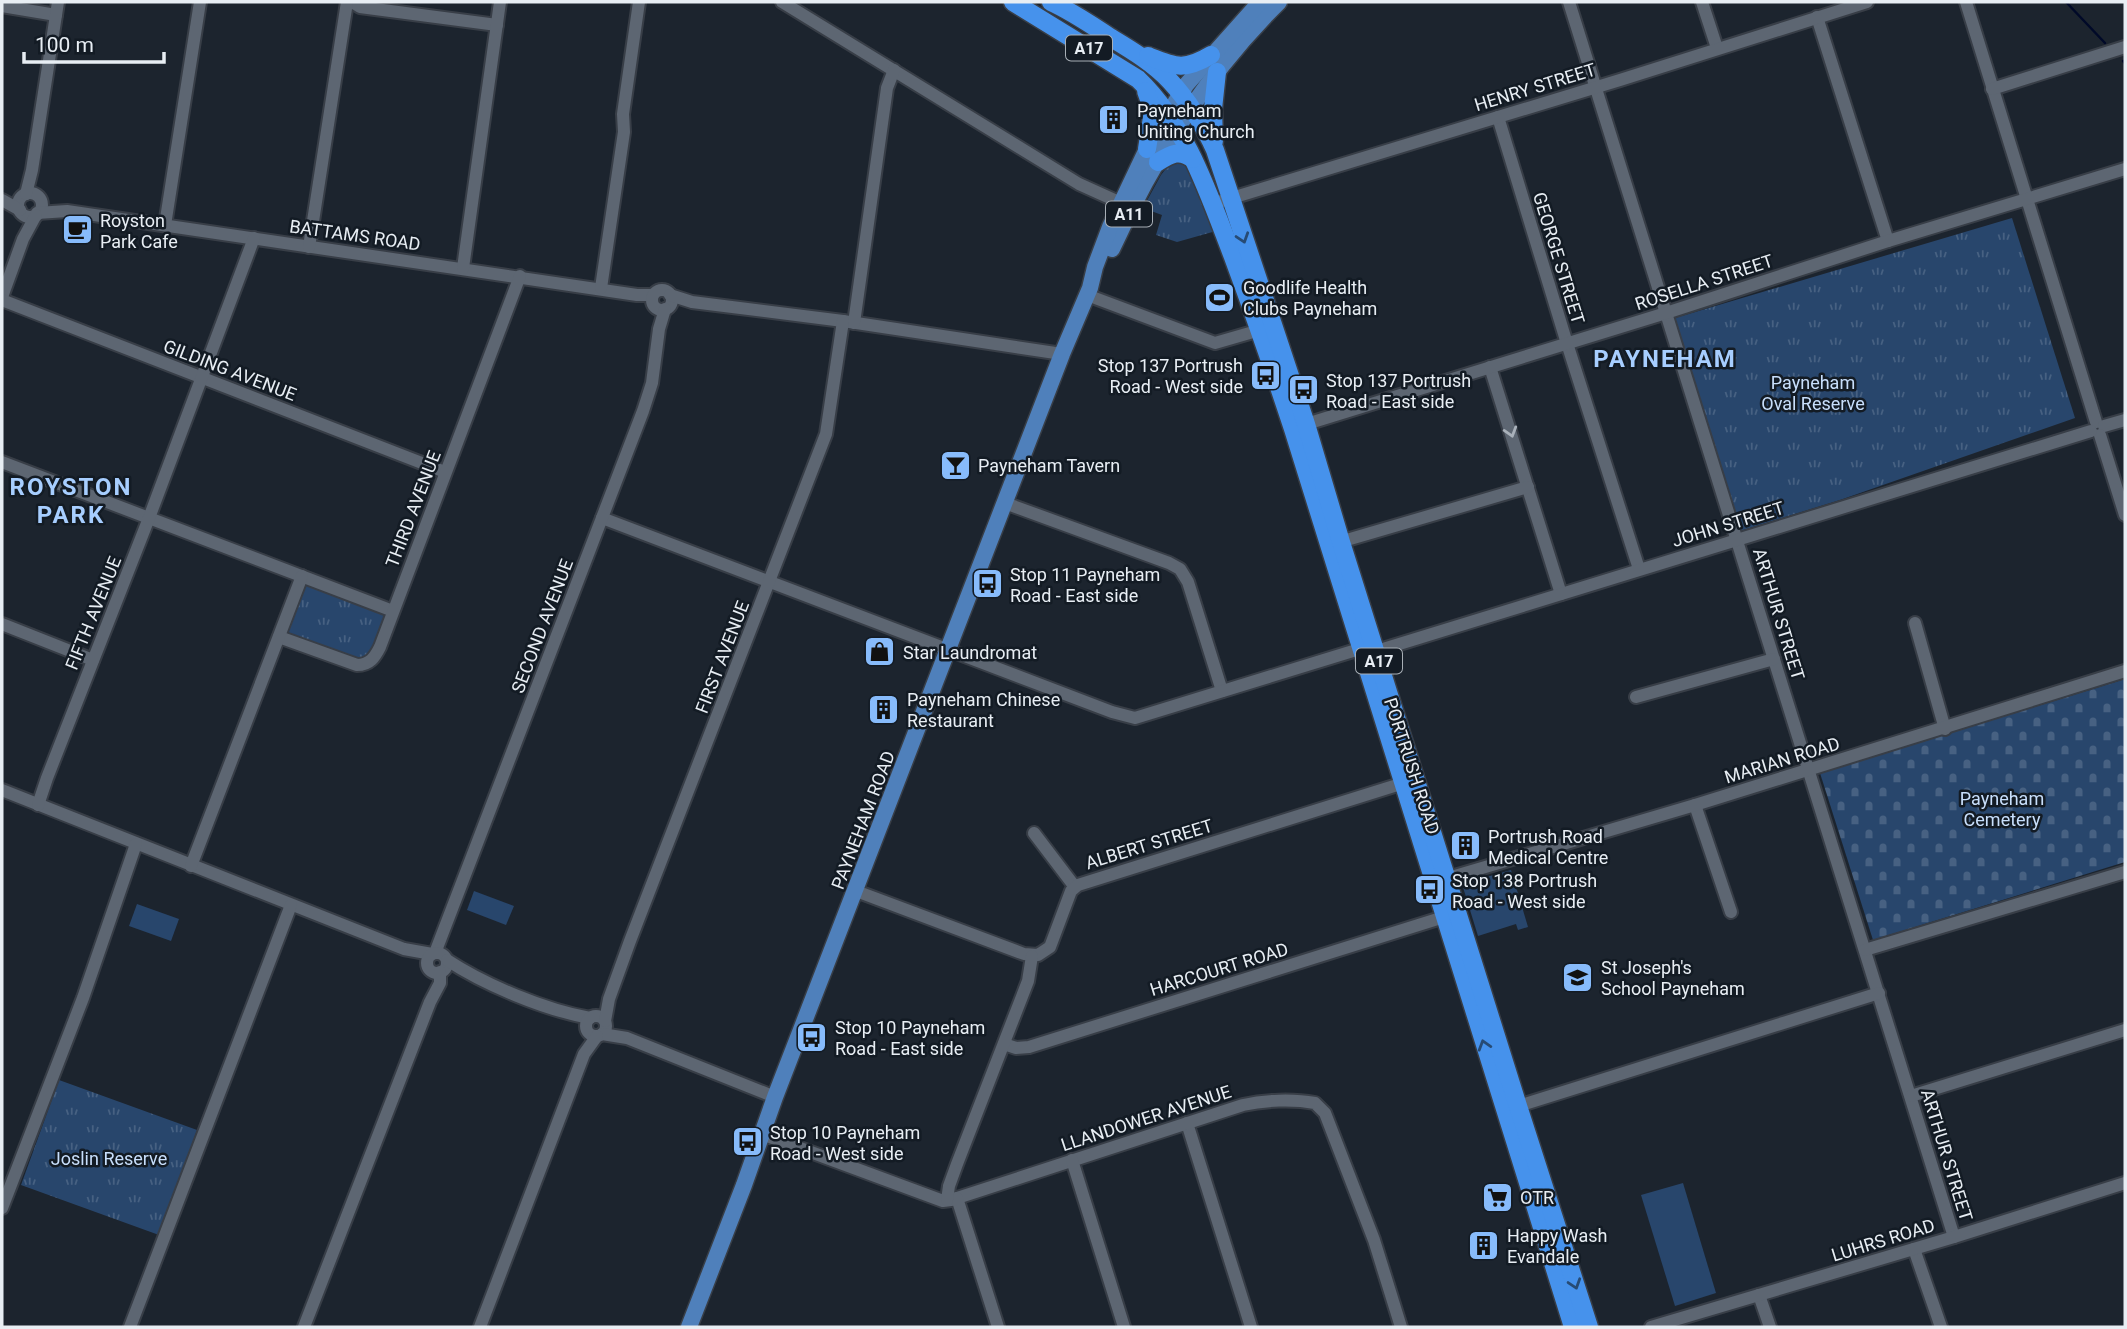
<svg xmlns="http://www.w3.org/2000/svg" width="2127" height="1329" font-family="Roboto,sans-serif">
  <defs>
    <pattern id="cemetery-stones" width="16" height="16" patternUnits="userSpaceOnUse" patternTransform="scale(1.75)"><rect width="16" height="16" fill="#28466c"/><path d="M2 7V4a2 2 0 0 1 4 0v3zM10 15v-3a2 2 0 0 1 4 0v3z" fill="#476182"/></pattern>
    <pattern id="park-tufts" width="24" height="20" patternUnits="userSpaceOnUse" patternTransform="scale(1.75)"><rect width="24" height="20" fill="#28466c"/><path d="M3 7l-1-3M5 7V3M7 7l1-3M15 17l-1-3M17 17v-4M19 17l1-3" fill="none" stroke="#476182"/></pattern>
  </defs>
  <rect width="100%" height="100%" fill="#1c242e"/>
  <g fill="#28466c">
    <path d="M1511 870 1528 927 1518 930 1516 924 1478 936 1462 884Z"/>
    <path d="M474 891 514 906 506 925 467 910Z"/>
    <path d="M137 904 179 919 171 941 129 926Z"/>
    <path d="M1683 1183 1716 1293 1675 1306 1641 1195Z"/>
  </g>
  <path fill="url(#cemetery-stones)" d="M2125 679V862L1873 940 1820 773Z"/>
  <g fill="url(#park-tufts)">
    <path d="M1171 162H1188L1216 231 1177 242 1156 235 1162 215 1143 208 1161 175Z"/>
    <path d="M2012 218 2075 418 1840 500 1740 531 1675 318Z"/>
    <path d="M302 576 393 611 369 662 279 637Z"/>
    <path d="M59 1080 197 1130 159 1235 21 1185Z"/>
  </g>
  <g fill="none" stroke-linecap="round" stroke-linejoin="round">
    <g stroke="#000928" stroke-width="2.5">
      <path d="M2066 2 2105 43"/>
      <path d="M2123 61 2125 63"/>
    </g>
    <defs>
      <g id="minor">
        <path d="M352 2 360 7 497 25"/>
        <path d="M782 2 1079 184 1121 203"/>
        <path d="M1569 2 1954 1237"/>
        <path d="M1702 2 1717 48"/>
        <path d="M1966 2 2096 422"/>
        <path d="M2 6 56 15"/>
        <path d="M1817 17 1888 241"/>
        <path d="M1992 89 2125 47"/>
        <path d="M1498 117 1565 337 1639 569"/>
        <circle cx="30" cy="205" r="12"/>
        <path d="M26 194 32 170 58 2"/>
        <path d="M2 200 20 210"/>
        <path d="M1212 204 1620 80 1867 2"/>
        <path d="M37 213 67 211 637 295H653"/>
        <path d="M165 225 200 2"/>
        <path d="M309 247 347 2"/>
        <path d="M463 268 500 2"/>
        <path d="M601 288 624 132 623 114 639 2"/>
        <circle cx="662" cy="300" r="10"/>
        <path d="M670 295 692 302 843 321 1062 354"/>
        <path d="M1087 295 1215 343 1260 330"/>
        <path d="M2 297 23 239 36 215"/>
        <path d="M2 300 445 472"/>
        <path d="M854 323 887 88 894 70"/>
        <path d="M1490 367 1561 594"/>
        <path d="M1300 426 1666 313 1888 241 2125 169"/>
        <path d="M2104 426 2125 420"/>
        <path d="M2100 435 2125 515"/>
        <path d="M2 462 393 611"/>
        <path d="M1005 503 1169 563 1180 569 1188 582 1222 691"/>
        <path d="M602 518 1112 712 1135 718 1353 651C1364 648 1373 652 1383 649L2091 431"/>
        <path d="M1333 544 1528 487"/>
        <path d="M1915 623 1945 729"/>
        <path d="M2 624 93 660"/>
        <path d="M279 637 357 665C370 665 375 657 380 647L520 276"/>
        <path d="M1636 697 1774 659"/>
        <path d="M2 790 404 949 432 954"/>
        <path d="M38 805 47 778 149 518 254 238"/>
        <path d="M1695 805 1731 912"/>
        <path d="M1034 833 1075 887"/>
        <path d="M191 866 302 576"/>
        <path d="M1448 878 1695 805 2125 671"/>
        <path d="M856 891 1024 954 1038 955 1050 947 1071 891 1078 885 1410 781"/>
        <path d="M1865 950 2125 872"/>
        <path d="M435 953 643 411 652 383 659 329 665 309"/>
        <circle cx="437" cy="963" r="10"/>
        <path d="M447 960C485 985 545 1010 590 1018"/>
        <circle cx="596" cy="1026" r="10"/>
        <path d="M605 1021 609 999 630 941 826 434 843 321"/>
        <path d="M602 1034 627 1038 775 1097"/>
        <path d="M1004 1044 1016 1048 1029 1047 1444 917"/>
        <path d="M1911 1096 2125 1030"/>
        <path d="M1512 1108 1879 993"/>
        <path d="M1187 1123 1251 1327"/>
        <path d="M762 1134 943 1201 951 1200 1243 1105C1265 1100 1293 1099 1315 1103L1325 1113 1374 1240 1401 1327"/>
        <path d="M1072 1160 1124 1327"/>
        <path d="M957 1198 998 1327"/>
        <path d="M947 1200 949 1186 957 1164 1028 981 1032 956"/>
        <path d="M2 1208 83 998 136 844"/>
        <path d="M1914 1249 1941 1327"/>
        <path d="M1759 1295 1770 1327"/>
        <path d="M130 1327 291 905"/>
        <path d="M304 1327 430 1002 440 983V972"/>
        <path d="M480 1327 584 1054 597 1036"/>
        <path d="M1651 1327 1954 1237 2125 1183"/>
      </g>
      <g id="major">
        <path d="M1112 249C1153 159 1208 72 1279 2"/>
        <path d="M689 1327 744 1185 775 1097 1062 354 1090 288 1095 267 1110 227 1147 149 1186 85 1260 2"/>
      </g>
      <g id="highway">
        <path d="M1013 2 1138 79C1187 126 1209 195 1233 257 1254 314 1274 371 1293 429L1573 1327"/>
        <path d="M1051 2C1073 12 1093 26 1113 39 1133 51 1154 64 1170 81 1187 99 1205 127 1215 150L1306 424 1341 542 1518 1106 1589 1327"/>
        <path d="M1148 56C1176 67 1184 71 1211 55"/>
        <path d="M1146 91 1153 111 1147 149"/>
        <path d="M1214 141 1213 109 1217 72"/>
        <path d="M1158 162C1171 154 1179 149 1193 159"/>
      </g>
    </defs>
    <use href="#minor" stroke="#383e47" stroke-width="16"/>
    <use href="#major" stroke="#383e47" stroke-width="19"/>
    <use href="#highway" stroke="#383e47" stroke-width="21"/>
    <use href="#minor" stroke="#5d6672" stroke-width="12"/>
    <use href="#major" stroke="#4f80bb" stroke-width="16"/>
    <use href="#highway" stroke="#4692ec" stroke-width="18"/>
  </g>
  <defs><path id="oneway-chevron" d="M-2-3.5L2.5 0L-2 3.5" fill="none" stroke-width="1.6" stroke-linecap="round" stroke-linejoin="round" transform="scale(1.75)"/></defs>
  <g stroke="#274b74">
    <use href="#oneway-chevron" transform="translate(1243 238) rotate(72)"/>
    <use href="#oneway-chevron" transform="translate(1484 1045) rotate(-107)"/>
    <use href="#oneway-chevron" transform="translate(1575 1284) rotate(72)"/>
  </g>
  <use stroke="#a9b1ba" href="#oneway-chevron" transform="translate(1511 432) rotate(73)"/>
  <defs>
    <symbol id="building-square" viewBox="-11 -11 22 22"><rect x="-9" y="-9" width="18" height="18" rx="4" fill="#87bbfb" stroke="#131b24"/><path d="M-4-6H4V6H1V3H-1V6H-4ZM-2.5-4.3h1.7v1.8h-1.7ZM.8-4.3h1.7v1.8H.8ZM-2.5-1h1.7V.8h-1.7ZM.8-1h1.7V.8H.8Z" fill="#111"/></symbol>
    <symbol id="cafe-square" viewBox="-11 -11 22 22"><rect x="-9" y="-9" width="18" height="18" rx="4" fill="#87bbfb" stroke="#131b24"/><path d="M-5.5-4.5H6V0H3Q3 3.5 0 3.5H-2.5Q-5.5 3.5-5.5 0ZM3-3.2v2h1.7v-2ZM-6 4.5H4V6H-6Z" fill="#111"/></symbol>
    <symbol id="stadium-square" viewBox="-11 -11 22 22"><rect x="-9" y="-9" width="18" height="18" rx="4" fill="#87bbfb" stroke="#131b24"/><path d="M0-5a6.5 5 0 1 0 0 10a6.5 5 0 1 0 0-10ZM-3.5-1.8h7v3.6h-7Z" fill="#111"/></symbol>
    <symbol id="bus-square" viewBox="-11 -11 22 22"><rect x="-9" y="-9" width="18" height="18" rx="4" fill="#87bbfb" stroke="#131b24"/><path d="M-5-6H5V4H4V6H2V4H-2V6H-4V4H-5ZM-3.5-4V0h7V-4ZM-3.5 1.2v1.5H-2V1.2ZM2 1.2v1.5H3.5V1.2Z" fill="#111"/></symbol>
    <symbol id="bar-square" viewBox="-11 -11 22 22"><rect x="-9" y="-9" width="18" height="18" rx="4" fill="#87bbfb" stroke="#131b24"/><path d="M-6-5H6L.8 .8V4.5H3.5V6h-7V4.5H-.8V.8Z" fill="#111"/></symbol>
    <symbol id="shop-square" viewBox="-11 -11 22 22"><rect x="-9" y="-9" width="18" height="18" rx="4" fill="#87bbfb" stroke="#131b24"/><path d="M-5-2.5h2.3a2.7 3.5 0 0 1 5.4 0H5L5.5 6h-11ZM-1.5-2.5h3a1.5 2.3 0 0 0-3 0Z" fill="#111"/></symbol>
    <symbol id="school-square" viewBox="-11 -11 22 22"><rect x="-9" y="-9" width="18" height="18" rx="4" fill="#87bbfb" stroke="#131b24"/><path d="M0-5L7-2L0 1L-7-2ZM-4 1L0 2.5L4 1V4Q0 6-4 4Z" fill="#111"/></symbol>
    <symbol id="supermarket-square" viewBox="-11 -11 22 22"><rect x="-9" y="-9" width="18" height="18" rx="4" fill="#87bbfb" stroke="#131b24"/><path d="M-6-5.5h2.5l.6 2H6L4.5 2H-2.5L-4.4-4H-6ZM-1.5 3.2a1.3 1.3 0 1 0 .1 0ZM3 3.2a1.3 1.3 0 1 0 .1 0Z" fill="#111"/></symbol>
  </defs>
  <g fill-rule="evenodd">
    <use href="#building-square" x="1096" y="102" width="35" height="35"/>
    <use href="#cafe-square" x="60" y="212" width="35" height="35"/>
    <use href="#stadium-square" x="1202" y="280" width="35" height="35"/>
    <use href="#bus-square" x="1248" y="358" width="35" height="35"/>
    <use href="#bus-square" x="1286" y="372" width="35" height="35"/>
    <use href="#bar-square" x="938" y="448" width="35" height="35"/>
    <use href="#bus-square" x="970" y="566" width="35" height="35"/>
    <use href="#shop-square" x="862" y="634" width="35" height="35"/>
    <use href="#building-square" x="866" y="692" width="35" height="35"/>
    <use href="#building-square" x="1448" y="828" width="35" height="35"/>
    <use href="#bus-square" x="1412" y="872" width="35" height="35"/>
    <use href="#school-square" x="1560" y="960" width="35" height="35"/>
    <use href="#bus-square" x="794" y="1020" width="35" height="35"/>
    <use href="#bus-square" x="730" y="1124" width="35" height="35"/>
    <use href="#supermarket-square" x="1480" y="1180" width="35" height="35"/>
    <use href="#building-square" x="1466" y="1228" width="35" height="35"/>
  </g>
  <g text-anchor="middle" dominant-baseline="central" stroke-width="5" stroke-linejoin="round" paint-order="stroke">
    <g fill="#131b24" stroke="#a8afb6" stroke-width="2">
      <rect x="1066" y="35.5" width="46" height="25" rx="5"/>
      <rect x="1106" y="201.5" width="46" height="25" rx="5"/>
      <rect x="1356" y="648.5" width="46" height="25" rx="5"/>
    </g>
    <g font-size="16" font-weight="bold" fill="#e8eef4">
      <text x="1089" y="48">A17</text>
      <text x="1129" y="214">A11</text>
      <text x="1379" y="661">A17</text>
    </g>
    <g font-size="18" fill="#e8eef4" stroke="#131b24">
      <text transform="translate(1535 87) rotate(-17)">HENRY STREET</text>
      <text transform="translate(355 235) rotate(8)">BATTAMS ROAD</text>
      <text transform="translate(1559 258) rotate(73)">GEORGE STREET</text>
      <text transform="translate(1704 282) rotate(-18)">ROSELLA STREET</text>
      <text transform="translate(230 370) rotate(21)">GILDING AVENUE</text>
      <text transform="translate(413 509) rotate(-69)">THIRD AVENUE</text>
      <text transform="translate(1728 524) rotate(-17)">JOHN STREET</text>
      <text transform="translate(93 613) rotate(-68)">FIFTH AVENUE</text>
      <text transform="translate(1779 614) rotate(73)">ARTHUR STREET</text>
      <text transform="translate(542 626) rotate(-69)">SECOND AVENUE</text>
      <text transform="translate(722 657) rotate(-69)">FIRST AVENUE</text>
      <text transform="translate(1782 760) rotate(-17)">MARIAN ROAD</text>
      <text transform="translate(1412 766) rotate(72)">PORTRUSH ROAD</text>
      <text transform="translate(863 820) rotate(-69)">PAYNEHAM ROAD</text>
      <text transform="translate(1149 844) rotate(-17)">ALBERT STREET</text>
      <text transform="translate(1219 969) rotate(-17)">HARCOURT ROAD</text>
      <text transform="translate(1146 1118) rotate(-18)">LLANDOWER AVENUE</text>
      <text transform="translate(1947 1155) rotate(73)">ARTHUR STREET</text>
      <text transform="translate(1883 1240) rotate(-17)">LUHRS ROAD</text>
    </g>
    <g font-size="18" fill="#e8eef4" stroke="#131b24" text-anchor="start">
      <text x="1137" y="110">Payneham<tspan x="1137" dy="21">Uniting Church</tspan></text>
      <text x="100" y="220">Royston<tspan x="100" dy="21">Park Cafe</tspan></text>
      <text x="1243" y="287">Goodlife Health<tspan x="1243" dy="21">Clubs Payneham</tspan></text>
      <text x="1243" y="365" text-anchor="end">Stop 137 Portrush<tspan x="1243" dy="21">Road - West side</tspan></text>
      <text x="1326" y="380">Stop 137 Portrush<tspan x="1326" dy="21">Road - East side</tspan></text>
      <text x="978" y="465">Payneham Tavern</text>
      <text x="1010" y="574">Stop 11 Payneham<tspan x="1010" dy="21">Road - East side</tspan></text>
      <text x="903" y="652">Star Laundromat</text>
      <text x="907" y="699">Payneham Chinese<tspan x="907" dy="21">Restaurant</tspan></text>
      <text x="1488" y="836">Portrush Road<tspan x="1488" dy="21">Medical Centre</tspan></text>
      <text x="1452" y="880">Stop 138 Portrush<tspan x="1452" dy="21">Road - West side</tspan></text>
      <text x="1601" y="967">St Joseph's<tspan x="1601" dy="21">School Payneham</tspan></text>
      <text x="835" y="1027">Stop 10 Payneham<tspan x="835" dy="21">Road - East side</tspan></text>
      <text x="770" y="1132">Stop 10 Payneham<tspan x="770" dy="21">Road - West side</tspan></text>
      <text x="1520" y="1197">OTR</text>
      <text x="1507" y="1235">Happy Wash<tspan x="1507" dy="21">Evandale</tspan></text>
    </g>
    <g font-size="18" fill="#c8dffc" stroke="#131b24">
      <text x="1813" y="382">Payneham<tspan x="1813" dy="21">Oval Reserve</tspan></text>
      <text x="2002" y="798">Payneham<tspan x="2002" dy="21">Cemetery</tspan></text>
      <text x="109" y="1158">Joslin Reserve</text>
    </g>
    <g font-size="24" font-weight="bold" letter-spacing="2" fill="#a7ceff" stroke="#131b24">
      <text x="1665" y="359">PAYNEHAM</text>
      <text x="71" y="487">ROYSTON<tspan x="71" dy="28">PARK</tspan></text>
    </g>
  </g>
  <rect width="2127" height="1329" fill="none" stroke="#e8eef4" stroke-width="7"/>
  <path d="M24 52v10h140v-10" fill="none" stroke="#e8eef4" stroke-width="3.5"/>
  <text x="35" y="52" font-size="21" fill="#e8eef4" stroke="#131b24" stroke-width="5" paint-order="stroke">100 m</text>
</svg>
